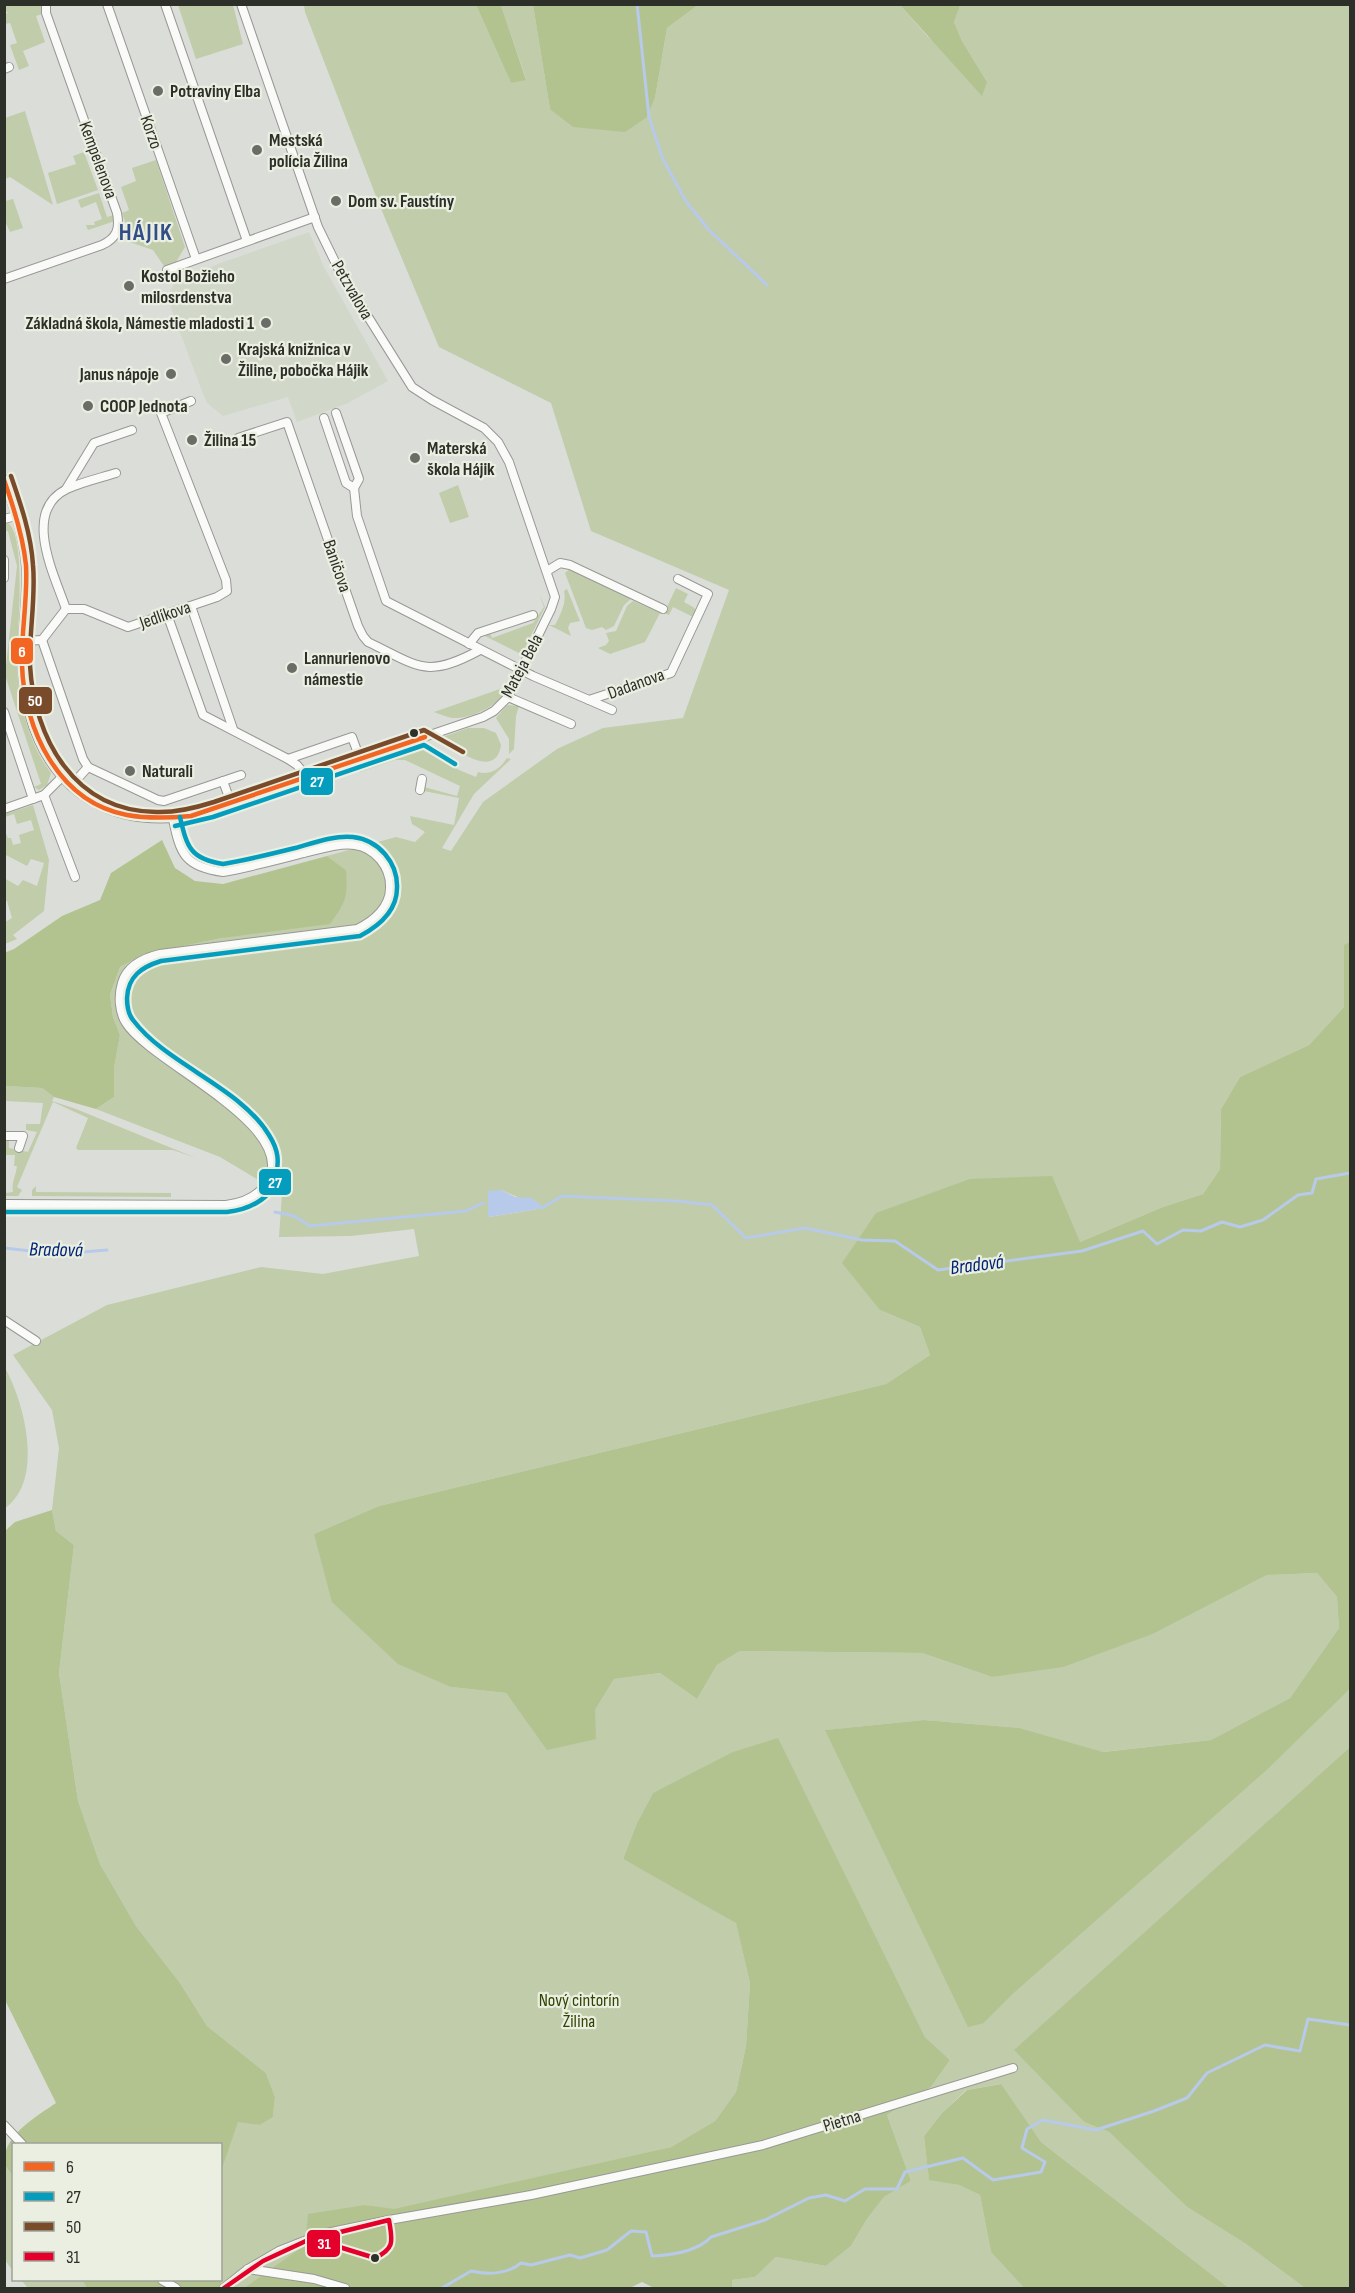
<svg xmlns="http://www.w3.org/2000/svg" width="1355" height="2293" font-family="'Sofia Sans Condensed',sans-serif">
  <rect width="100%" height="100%" fill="#dbded8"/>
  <path fill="#d1d7c9" d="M309 232 324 267 388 381 348 403 297 422 288 397 223 416 207 403 200 386 168 300 170 291 174 284 180 280 218 264Z"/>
  <g fill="#c0ccaa" fill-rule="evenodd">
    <path d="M5 5H41L42 14 36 16 45 42 23 51 29 66 19 70 10 45 17 43 10 23 5 24V14L8 13 5 10Z"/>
    <path d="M178 5H233L243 44 196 59Z"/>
    <path d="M304 5H476L511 83 526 79 501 5H533L550 109 647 117 655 98 667 28 698 5H900L928 37 987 82 962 41 954 22 960 6 963 5H1350V942L1344 946V1007L1309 1045 1240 1077 1221 1109 1220 1169 1203 1194 1163 1207 1080 1242 880 1310 920 1327 930 1355 886 1384 379 1506 314 1534 451 1687 506 1693 547 1749 595 1710 614 1679 660 1673 697 1699 717 1665 740 1651 922 1653 992 1677 1155 1633 1267 1575 1317 1573 1337 1597 1339 1628 1290 1698 1211 1740 1102 1752 1020 1728 924 1720 826 1730 984 2023 1014 1993 1267 1770 1350 1689V1747L1015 2050 1084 2122 1109 2132 1187 2207 1246 2244 1305 2288H1229L1041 2142 1000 2084 966 2090 942 2113 924 2136 929 2179 959 2185 980 2195 991 2252 1024 2288H732V2280L755 2277 776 2257 826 2266 851 2246 867 2219 884 2197 911 2181 887 2115 931 2087 950 2060 925 2037 778 1739 653 1793 637 1823 623 1859 736 1922 750 1983 746 2046 736 2092 715 2121 671 2147 393 2210 365 2205 244 2288H224L220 2280 221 2172 238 2121 260 2125 273 2117 275 2097 266 2073 207 2026 180 1983 136 1926 100 1864 78 1801 59 1673 74 1545 56 1531 52 1510 59 1448 52 1410 13 1355 107 1305 261 1267 323 1274 419 1256 414 1229 351 1236 279 1237 282 1194 220 1157 96 1109 114 1097V1068L120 1035 113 1017 110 995 120 967 143 954 222 938 346 870 327 856 396 837 415 842 425 832 412 824 410 816 454 825 459 798 424 791V787L457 796 460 786 405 760H395L360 772 357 771 355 766 419 744 421 749 459 770 476 777 478 772C490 776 501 768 507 758L511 759 474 794 442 848 451 851 483 802 557 749 603 728 683 718 729 590 591 531 551 403 439 347 377 199 305 12ZM501 1190 544 1208 489 1217Z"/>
    <path d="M25 111 53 205 10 177 5 179V118Z"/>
    <path d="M84 152 98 190 57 204 48 173 76 164 73 156Z"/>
    <path d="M156 160 185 247 176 262 164 266 153 250 121 239 126 224 122 213 129 210 121 187 136 181 132 168Z"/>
    <path d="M99 193 107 217 114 215 115 221 88 230 86 225H95L94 222 102 219 96 202 81 208 78 200Z"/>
    <path d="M13 199 23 228 10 232 5 221V201Z"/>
    <path d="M458 485 469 517 450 523 439 493Z"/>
    <path d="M8 523C28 539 16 640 17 668 19 705 29 744 51 773L47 785 39 790 34 787 41 784 5 675 17 566 8 531H5V524Z"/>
    <path d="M570 569 632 598 624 605 614 626 606 630 602 627 592 630 586 628 565 573Z"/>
    <path d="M676 588 688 594 684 602 693 607 698 612 695 618 673 607 669 615 664 613Z"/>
    <path d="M567 589 580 621 570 623 568 628 571 636 549 625H555C560 615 567 603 564 591Z"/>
    <path d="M539 593 545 607 523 652 519 653 485 636 490 633 492 638 533 623 544 607Z"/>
    <path d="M633 601 660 613 645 642 610 654 598 648 606 645 609 641 606 633 616 631 627 606Z"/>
    <path d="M503 688 507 690C497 706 472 719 452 718 447 717 440 714 434 712Z"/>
    <path d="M507 705 519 706 516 716 514 749 509 754V739L496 718Z"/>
    <path d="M468 728H484L496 733 501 745C496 781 454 749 440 738Z"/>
    <path d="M33 805 49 860 44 911 13 935 17 939 5 944V922L12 918 7 901H5L4 878 18 886 23 880 37 886 44 863 31 859 27 866 4 854 5 831 8 838H11L13 845 21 843 19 835 34 830 31 820 17 824 14 814 5 817V814Z"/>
    <path d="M5 1086 42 1088 54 1097 52 1101 76 1109 196 1158 173 1150H78L76 1148 88 1118 53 1102 17 1187 22 1190 18 1196H5V1193L13 1192C11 1183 16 1176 17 1166H14L15 1155H5V1140L9 1139V1148L28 1152 37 1132 26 1130V1124H40L43 1103 5 1101Z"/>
    <path d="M36 1186V1192L171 1193V1197L32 1196V1190Z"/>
    <path d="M4 1366C24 1401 45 1480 5 1508Z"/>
    <path d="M4 2164 13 2177V2271L5 2260Z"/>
    <path d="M21 2280H82L87 2288H28Z"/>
  </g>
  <g fill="#b2c390">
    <path d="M476 5H501L526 80 511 83Z"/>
    <path d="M533 5V4L698 5 667 28 655 98 647 117 625 132 573 127 550 109Z"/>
    <path d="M900 5H963L960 6 954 22 962 41 987 82 982 96Z"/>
    <path d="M162 840 175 868 195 881 223 884 327 856 346 870C348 897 346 902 330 924L222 938 144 954 120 967 110 995 113 1017 120 1035 114 1068V1097L96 1109 54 1097 42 1088 5 1086 4 953 14 949 62 916 100 900 111 873Z"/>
    <path d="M1350 942V1689L1267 1770 1014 1993 984 2023 968 2027 825 1730 924 1720 1020 1728 1103 1752 1211 1740 1290 1698 1339 1628 1337 1597 1317 1573 1267 1575 1155 1633 1063 1667 992 1677 922 1653 740 1651 717 1665 697 1699 660 1673 614 1679 595 1710 596 1739 547 1750 506 1693 451 1687 398 1664 332 1602 314 1534 379 1506 886 1384 930 1355 920 1327 880 1310 842 1263 876 1213 970 1179 1052 1176 1080 1242 1163 1207 1203 1194 1220 1169 1221 1109 1240 1077 1309 1045 1344 1007V945Z"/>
    <path d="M52 1510 56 1531 74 1545 59 1673 78 1801 100 1864 136 1926 180 1983 207 2026 266 2073 275 2097 273 2117 260 2125 238 2122 221 2172 220 2144H14L13 2177C11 2173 7 2169 5 2165 0 2137 37 2116 56 2103L5 2000V1531L15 1522Z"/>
    <path d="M778 1738 925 2037 950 2060 931 2087 887 2115 911 2181 884 2197 867 2219 851 2246 826 2266 776 2257 755 2277 732 2280V2288H654L642 2282 630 2288H244L305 2245 308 2214 365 2205 394 2209 671 2147 715 2121 736 2092 746 2046 750 1983 736 1923 623 1859 637 1823 653 1793 733 1752Z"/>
    <path d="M1350 1747V2288H1305L1246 2244 1187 2207 1109 2132 1084 2122 1014 2050Z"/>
    <path d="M1001 2084 1041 2142 1229 2288H1024L991 2252 980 2195 959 2185 929 2180 924 2136 942 2113 967 2090Z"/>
    <path d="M82 2280H220L224 2288H87Z"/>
  </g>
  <path fill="#b8cae9" d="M501 1190 515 1197 532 1198 544 1208 488 1217V1191Z"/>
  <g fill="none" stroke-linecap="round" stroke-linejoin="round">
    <g stroke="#b8cae9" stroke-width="3">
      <path d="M637 4 649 117 662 157 685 200 708 229 767 285"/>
      <path d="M542 1208 562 1196 677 1201 712 1205 746 1238 805 1228 862 1240 895 1241 938 1270 1082 1251 1143 1231 1157 1244 1183 1230 1201 1231 1222 1222 1240 1227 1263 1220 1298 1195 1312 1193 1316 1179 1350 1173"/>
      <path d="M275 1212 294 1216 310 1226 466 1211 483 1203"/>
      <path d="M4 1248 58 1254 107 1250"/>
      <path d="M442 2288 471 2271C488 2275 508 2274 521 2263L531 2265 570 2255 580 2258 607 2250 631 2231 646 2232 652 2256C672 2255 697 2252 711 2237L765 2220 809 2198 826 2195 845 2201 865 2189H897L905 2172 963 2158 993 2180 1041 2172 1045 2162 1022 2148 1027 2129 1043 2120 1096 2130 1154 2111 1187 2098 1207 2073 1265 2045 1300 2051 1308 2019 1350 2025"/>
    </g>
    <defs>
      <g id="minor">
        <path d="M107 4 196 259"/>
        <path d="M165 4 247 241"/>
        <path d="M4 69 9 67"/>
        <path d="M167 270 315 217"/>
        <path d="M4 279 102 245C117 238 120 229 117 213L46 13V4"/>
        <path d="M336 413 359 479 354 488"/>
        <path d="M324 418 346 483 354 488 357 516 386 601 533 676 589 700 671 673 708 594 678 579"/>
        <path d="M238 438 287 422 358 626 363 636 368 642C420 667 426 679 480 650"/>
        <path d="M116 473C100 478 82 482 67 489 21 511 55 576 66 609H84L128 627 217 597 227 591 226 580 161 413 191 401"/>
        <path d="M4 479C14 507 24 537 26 567 28 603 20 640 23 677 31 772 94 832 191 816L483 717 494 711 508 697 551 609 555 597 509 462 498 442 484 428 432 400 412 387 340 272 318 227 241 4"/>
        <path d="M66 489 94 443 132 430"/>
        <path d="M4 519 16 516"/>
        <path d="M4 560V578"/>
        <path d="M547 571 560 563 570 565 663 609"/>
        <path d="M191 606 233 729"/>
        <path d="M167 614 203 715 288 759 297 765 307 777"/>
        <path d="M42 640 83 759 88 767 158 800 164 801 241 775"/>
        <path d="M42 640 66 609"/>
        <path d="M23 641 42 640"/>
        <path d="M469 644 478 633 533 615"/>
        <path d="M508 697 571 724"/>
        <path d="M589 700 612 710"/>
        <path d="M4 712 33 799"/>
        <path d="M288 759 352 737 360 759"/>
        <path d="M223 781 231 803"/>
        <path d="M71 786 88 767"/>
        <path d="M420 790 422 779"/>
        <path d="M44 795 75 877"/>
        <path d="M4 809 44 795 62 777"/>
        <path d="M4 1136H23L19 1148"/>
        <path d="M4 1204 226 1205C243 1203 259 1196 268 1181 299 1125 151 1063 126 1023 119 1012 118 996 122 983 127 966 143 958 160 954L357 929C374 921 390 907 390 888 391 867 375 848 355 845 338 843 321 849 304 853 277 860 251 867 223 872 185 867 180 854 173 819"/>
        <path d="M4 1320 36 1341"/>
        <path d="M4 2125 22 2144"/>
        <path d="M248 2269 314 2279 345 2288"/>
        <path d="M162 2280 176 2288"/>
        <path d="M224 2288 248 2269 279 2251 322 2234 389 2220 531 2195 763 2145 1013 2068"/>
      </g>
    </defs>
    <use href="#minor" stroke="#979994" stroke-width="10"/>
    <use href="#minor" stroke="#fafaf9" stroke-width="8"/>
    <defs>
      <path id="bus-1" d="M4 480C14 508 23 536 26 565 28 598 21 632 22 665 24 729 58 802 127 815 149 819 169 818 191 816L425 737"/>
      <g id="bus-2">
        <path d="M175 826 213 817 424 745 455 764"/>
        <path d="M4 1212H227C246 1210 272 1200 276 1178 279 1161 279 1151 269 1135 239 1086 167 1065 133 1020 128 1014 127 1005 127 998 128 976 142 967 161 961L360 936C379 926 397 911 397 888 398 863 379 840 353 837 334 835 313 843 295 848 271 854 247 860 223 864 191 859 187 848 180 817"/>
      </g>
      <path id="bus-3" d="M11 476C21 505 31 534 33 565 36 598 29 632 30 665 34 738 74 811 156 812 176 813 195 808 214 802L424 730 463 752"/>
      <g id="bus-4">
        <path d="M389 2220C392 2240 396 2248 375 2258L336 2246 308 2240Z"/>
        <path d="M224 2288 263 2261 308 2240"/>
      </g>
    </defs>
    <use href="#bus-1" stroke="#eaefe1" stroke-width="9"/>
    <use href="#bus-2" stroke="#eaefe1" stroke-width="9"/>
    <use href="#bus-3" stroke="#eaefe1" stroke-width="9"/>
    <use href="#bus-4" stroke="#eaefe1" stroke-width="9"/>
    <use href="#bus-1" stroke="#f26522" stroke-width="4.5"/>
    <use href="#bus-2" stroke="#049dbe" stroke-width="4.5"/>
    <use href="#bus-3" stroke="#7a4b2a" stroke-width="4.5"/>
    <use href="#bus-4" stroke="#e4002b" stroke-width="4.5"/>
  </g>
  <g fill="#6a6c66" stroke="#eaefe1" stroke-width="2">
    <circle cx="158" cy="91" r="6"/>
    <circle cx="257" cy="150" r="6"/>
    <circle cx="336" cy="201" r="6"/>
    <circle cx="129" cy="286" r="6"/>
    <circle cx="266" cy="323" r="6"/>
    <circle cx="226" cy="359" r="6"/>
    <circle cx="171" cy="374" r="6"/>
    <circle cx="88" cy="406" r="6"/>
    <circle cx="192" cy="440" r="6"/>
    <circle cx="415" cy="458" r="6"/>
    <circle cx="292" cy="668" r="6"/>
    <circle cx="130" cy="771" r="6"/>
  </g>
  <g fill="#2d2f29" stroke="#eaefe1" stroke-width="2">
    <circle cx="414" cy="733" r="5"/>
    <circle cx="375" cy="2258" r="5"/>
  </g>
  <g text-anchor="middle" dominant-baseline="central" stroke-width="4.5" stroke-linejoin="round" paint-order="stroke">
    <g font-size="18" font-weight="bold" fill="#2d2f29" stroke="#eaefe1" text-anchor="start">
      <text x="170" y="91">Potraviny Elba</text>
      <text x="269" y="140">Mestská<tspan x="269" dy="21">polícia Žilina</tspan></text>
      <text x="348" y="201">Dom sv. Faustíny</text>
      <text x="141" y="276">Kostol Božieho<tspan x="141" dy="21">milosrdenstva</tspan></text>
      <text x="254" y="323" text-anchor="end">Základná škola, Námestie mladosti 1</text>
      <text x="238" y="349">Krajská knižnica v<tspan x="238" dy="21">Žiline, pobočka Hájik</tspan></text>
      <text x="159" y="374" text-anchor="end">Janus nápoje</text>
      <text x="100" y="406">COOP Jednota</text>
      <text x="204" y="440">Žilina 15</text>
      <text x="427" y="448">Materská<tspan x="427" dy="21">škola Hájik</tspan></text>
      <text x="304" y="658">Lannurienovo<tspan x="304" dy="21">námestie</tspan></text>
      <text x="142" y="771">Naturali</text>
    </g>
    <g font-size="18" fill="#2d2f29" stroke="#eaefe1">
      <text transform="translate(151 132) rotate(71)">Korzo</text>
      <text transform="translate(98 160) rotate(70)">Kempelenova</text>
      <text transform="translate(352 290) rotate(60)">Petzvalova</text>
      <text transform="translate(337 566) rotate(71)">Baničova</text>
      <text transform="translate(165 615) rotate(-19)">Jedlíkova</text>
      <text transform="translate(522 666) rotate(-62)">Mateja Bela</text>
      <text transform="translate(636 684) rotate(-20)">Dadanova</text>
      <text transform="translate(842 2121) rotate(-17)">Pietna</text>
    </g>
    <g font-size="18" fill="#340" stroke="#eaefe1">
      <text x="579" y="2000">Nový cintorín<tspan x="579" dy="21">Žilina</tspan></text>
    </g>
    <g font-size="20" font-style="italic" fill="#012377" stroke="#eaefe1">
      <text transform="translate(56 1250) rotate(1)">Bradová</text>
      <text transform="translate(977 1265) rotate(-7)">Bradová</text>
    </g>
    <g font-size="24" font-weight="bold" letter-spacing="1.5" fill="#324e87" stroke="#eaefe1">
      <text x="146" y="232">HÁJIK</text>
    </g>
  </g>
  <g stroke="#eaefe1" stroke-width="2">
    <rect x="10" y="637" width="24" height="28" rx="6" fill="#f26522"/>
    <rect x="18" y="686" width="35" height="29" rx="6" fill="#7a4b2a"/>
    <rect x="300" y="767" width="34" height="29" rx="6" fill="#049dbe"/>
    <rect x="258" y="1168" width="34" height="28" rx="6" fill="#049dbe"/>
    <rect x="306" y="2229" width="35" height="29" rx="6" fill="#e4002b"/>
  </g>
  <g font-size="16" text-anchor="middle" font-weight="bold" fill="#fff">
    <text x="22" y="657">6</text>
    <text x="35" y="706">50</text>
    <text x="317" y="787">27</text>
    <text x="275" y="1188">27</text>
    <text x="324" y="2249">31</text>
  </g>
  <rect width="1355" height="2293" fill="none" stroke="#2d2f29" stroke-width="12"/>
  <rect x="12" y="2143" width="210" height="138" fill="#eaefe1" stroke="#9ea297" stroke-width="1.5"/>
  <rect x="24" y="2162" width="30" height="9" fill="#f26522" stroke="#9ea297" stroke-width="1.5"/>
  <text x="66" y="2173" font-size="18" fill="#2d2f29">6</text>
  <rect x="24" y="2192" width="30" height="9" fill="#049dbe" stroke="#9ea297" stroke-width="1.5"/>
  <text x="66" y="2203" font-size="18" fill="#2d2f29">27</text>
  <rect x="24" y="2222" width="30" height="9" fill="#7a4b2a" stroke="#9ea297" stroke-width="1.5"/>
  <text x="66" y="2233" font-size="18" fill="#2d2f29">50</text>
  <rect x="24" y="2252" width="30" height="9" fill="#e4002b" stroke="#9ea297" stroke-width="1.5"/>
  <text x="66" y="2263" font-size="18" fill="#2d2f29">31</text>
</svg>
